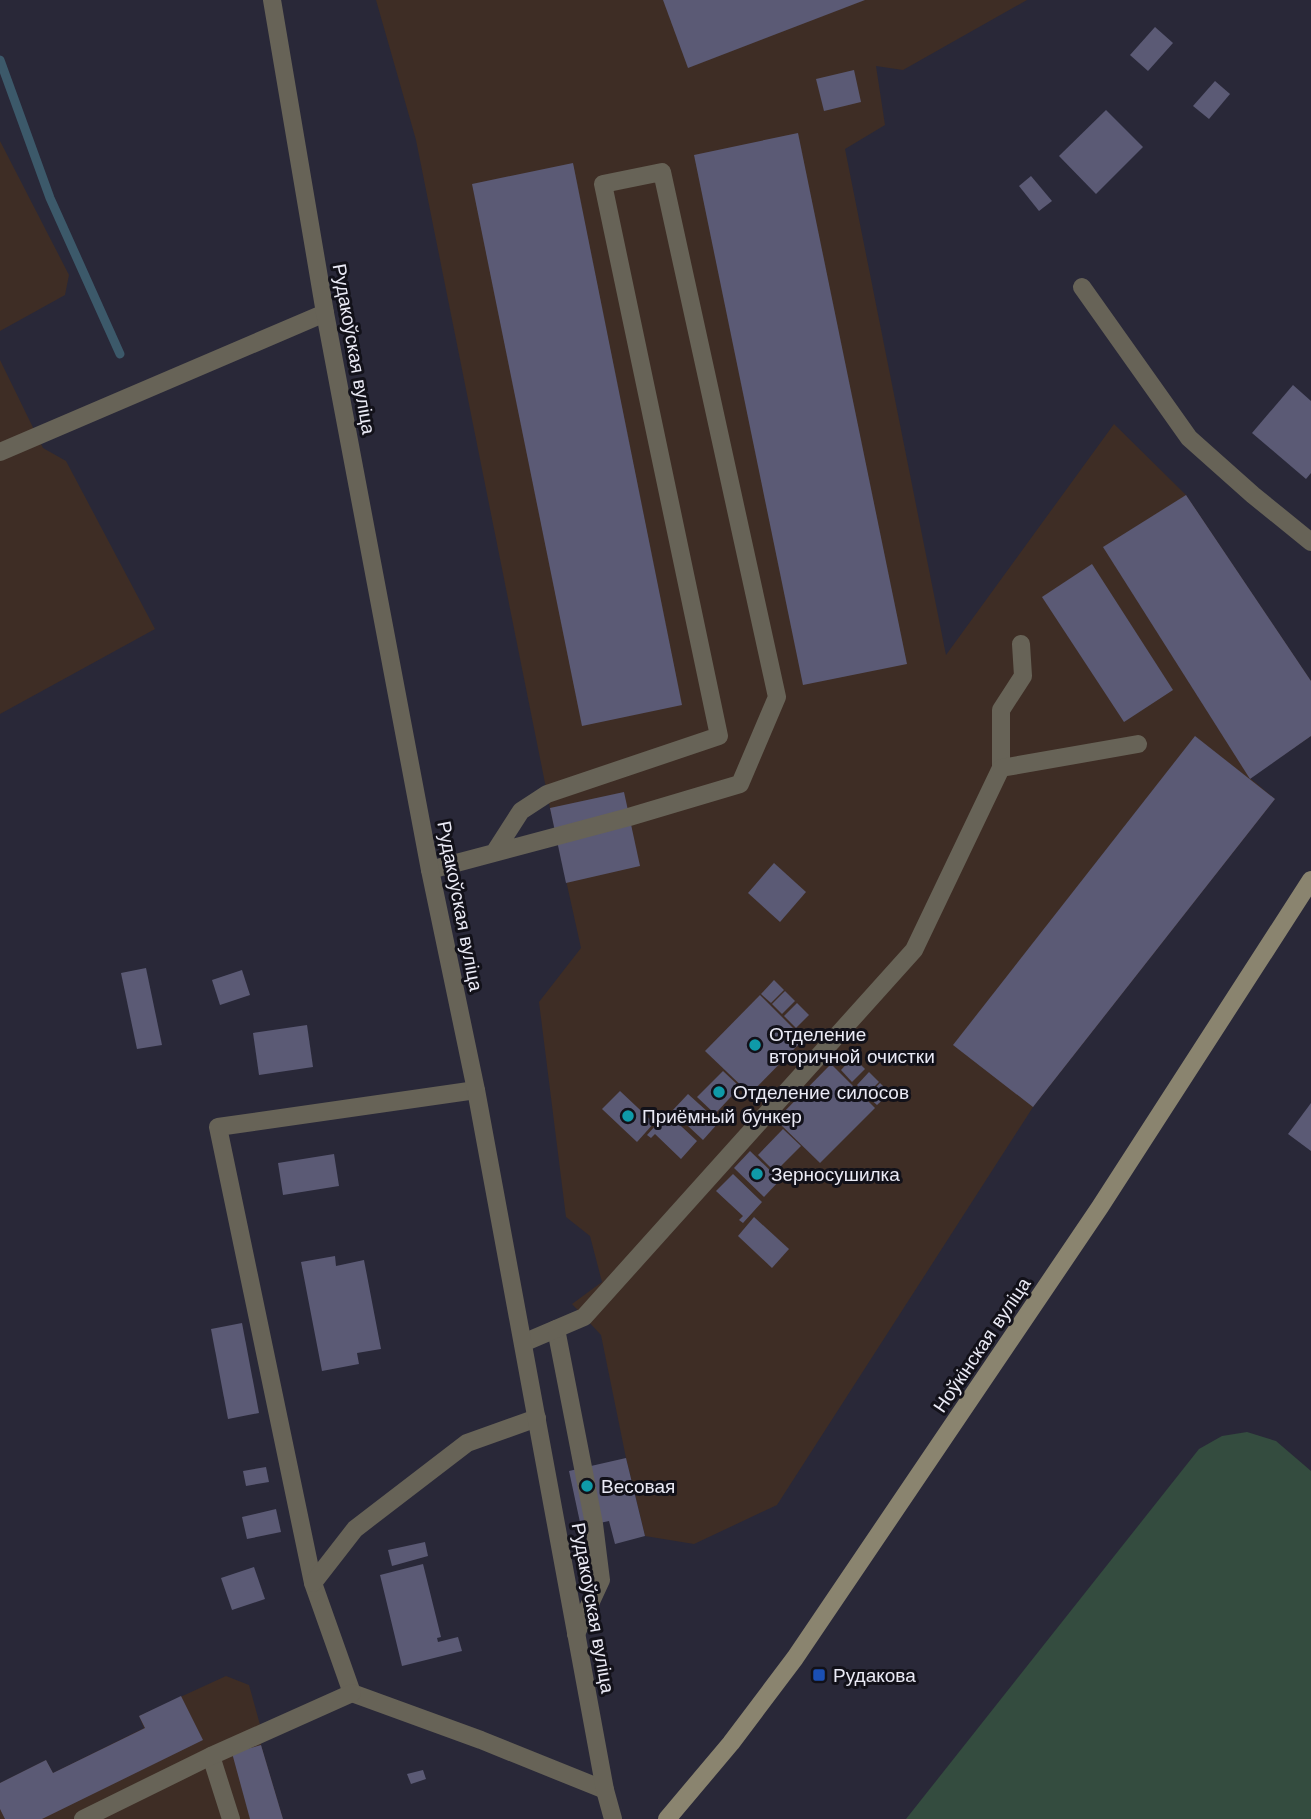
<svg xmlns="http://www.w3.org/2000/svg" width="1311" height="1819" font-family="'Work Sans',sans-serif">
  <rect width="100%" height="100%" fill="#292838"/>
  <g fill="#3e2d25">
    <path d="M376 0H1027L903 70 876 66 885 125 845 149 946 655 1114 424 1186 495 1311 681V736L1250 778 1275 799 1033 1107 777 1505 694 1544 645 1536 626 1458 601 1335 572 1304 602 1282 590 1236 566 1217 539 1002 581 948 550 808 416 140Z"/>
    <path d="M0 141 69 275 65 295 0 331Z"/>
    <path d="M0 360 43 448 66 461 155 629 0 714Z"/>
    <path d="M226 1676 249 1685 262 1732 261 1745 283 1819H0V1783L46 1760 53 1773 144 1728 139 1716Z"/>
  </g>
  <path fill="#344c3f" d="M1247 1432 1276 1441 1311 1471V1819H906L1199 1449 1222 1436Z"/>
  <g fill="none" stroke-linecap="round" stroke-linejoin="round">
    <path stroke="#3c596a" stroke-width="9" d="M0 60 50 198 120 354"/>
  </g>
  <g fill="#5b5a75">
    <path d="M663 0H865L688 68Z"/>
    <path d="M1155 27 1173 43 1148 71 1130 55Z"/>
    <path d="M854 70 861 102 824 111 816 79Z"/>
    <path d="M1215 81 1230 94 1209 119 1193 106Z"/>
    <path d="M1106 110 1143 147 1096 194 1059 156Z"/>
    <path d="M798 133 907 664 803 685 694 155Z"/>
    <path d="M573 163 682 705 582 726 472 184Z"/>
    <path d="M1031 176 1052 201 1039 211 1019 186Z"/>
    <path d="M1293 385 1311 401V473L1306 479 1252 433Z"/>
    <path d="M1186 495 1311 681V736L1250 779 1103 547Z"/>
    <path d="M1092 564 1173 690 1124 722 1042 597Z"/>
    <path d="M1195 736 1275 799 1033 1107 953 1045Z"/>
    <path d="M624 792 640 866 566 883 550 808Z"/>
    <path d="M774 863 806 892 780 922 748 893Z"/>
    <path d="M146 968 162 1045 137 1049 121 973Z"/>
    <path d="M242 970 250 995 220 1005 212 980Z"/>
    <path d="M774 980 784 990 771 1003 761 994Z"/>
    <path d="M785 991 795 1001 782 1014 772 1004Z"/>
    <path d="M760 995 804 1039 750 1094 705 1051Z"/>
    <path d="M797 1003 809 1015 796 1028 784 1016Z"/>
    <path d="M307 1025 313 1067 259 1075 253 1033Z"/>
    <path d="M853 1057 865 1069 852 1082 841 1070Z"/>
    <path d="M831 1064 875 1108 820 1163 776 1120Z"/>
    <path d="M723 1071 740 1087 715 1114 697 1097Z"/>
    <path d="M869 1072 879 1082 866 1095 857 1085Z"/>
    <path d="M880 1083 890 1093 877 1105 867 1096Z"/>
    <path d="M620 1091 654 1123 637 1142 602 1109Z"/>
    <path d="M688 1094 719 1122 703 1140 672 1111Z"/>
    <path d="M1311 1103V1151L1288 1134Z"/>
    <path d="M667 1113 697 1141 681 1159 655 1134 651 1138 647 1135Z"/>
    <path d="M783 1129 801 1146 775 1172 758 1155Z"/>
    <path d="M750 1151 780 1180 764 1197 734 1168Z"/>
    <path d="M334 1154 339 1186 283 1195 278 1163Z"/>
    <path d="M733 1174 762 1202 743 1223 739 1220 743 1216 716 1191Z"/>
    <path d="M754 1217 789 1249 772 1268 738 1236Z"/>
    <path d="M335 1256 336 1266 364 1260 381 1349 357 1353 359 1364 322 1371 301 1262Z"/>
    <path d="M242 1323 259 1413 228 1419 211 1329Z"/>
    <path d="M626 1458 645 1536 615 1544 609 1521 581 1527 569 1471Z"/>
    <path d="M266 1467 269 1482 246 1486 243 1471Z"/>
    <path d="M276 1509 281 1532 247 1539 242 1517Z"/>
    <path d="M425 1542 428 1556 392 1566 388 1550Z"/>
    <path d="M423 1564 441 1637 437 1638 438 1642 458 1637 462 1651 402 1666 380 1575Z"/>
    <path d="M254 1567 265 1599 232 1610 221 1578Z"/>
    <path d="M181 1696 203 1740 42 1819H5L0 1809V1783L46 1760 53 1773 145 1728 139 1716Z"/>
    <path d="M261 1745 283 1819H250L232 1753Z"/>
    <path d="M423 1770 426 1779 411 1784 407 1774Z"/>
  </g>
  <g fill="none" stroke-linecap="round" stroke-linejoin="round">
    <g stroke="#676357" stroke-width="18">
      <path d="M1082 287 1189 438 1253 495 1311 542"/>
      <path d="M0 452 325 313"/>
      <path d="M1001 768V710L1023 676 1021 644"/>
      <path d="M430 870 629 817 740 784 777 697 662 172 603 184 719 736 547 794 521 811 494 853"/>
      <path d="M476 1090 218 1127 313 1583 352 1693 481 1740 605 1790"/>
      <path d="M556 1329 594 1524 601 1580 576 1634"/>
      <path d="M523 1343 584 1317 914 950 1001 768 1138 744"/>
      <path d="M313 1583 355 1529 467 1443 537 1418"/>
      <path d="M211 1756 231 1819"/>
      <path d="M83 1819 211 1756 352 1693"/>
    </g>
    <path stroke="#676357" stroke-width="18" d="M272 0 325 313 430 870 476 1090 605 1790 613 1819"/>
    <path stroke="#8a846f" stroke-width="18" d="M667 1819 731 1743 795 1658 1100 1207 1311 880"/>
  </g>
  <g fill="#0f9aa8" stroke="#121119" stroke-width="2.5">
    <circle cx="755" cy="1045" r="7"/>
    <circle cx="719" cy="1092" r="7"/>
    <circle cx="628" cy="1116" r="7"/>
    <circle cx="757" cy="1174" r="7"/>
    <circle cx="587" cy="1486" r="7"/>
  </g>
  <rect fill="#1a4fb4" stroke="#121119" stroke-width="2.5" x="812" y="1668" width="14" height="14" rx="3.5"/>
  <g text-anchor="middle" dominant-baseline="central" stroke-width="6" stroke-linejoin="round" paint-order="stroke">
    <g font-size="19" fill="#eaeaf5" stroke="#121119">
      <text transform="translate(354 349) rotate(80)">Рудакоўская вуліца</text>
      <text transform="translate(460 906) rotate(79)">Рудакоўская вуліца</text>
      <text transform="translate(982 1345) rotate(-56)">Ноўкінская вуліца</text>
      <text transform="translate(593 1608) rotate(80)">Рудакоўская вуліца</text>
    </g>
    <g font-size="19" fill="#eaeaf5" stroke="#121119" text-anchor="start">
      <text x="769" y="1034">Отделение<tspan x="769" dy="22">вторичной очистки</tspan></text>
      <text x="733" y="1092">Отделение силосов</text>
      <text x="642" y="1116">Приёмный бункер</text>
      <text x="771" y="1174">Зерносушилка</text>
      <text x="601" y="1486">Весовая</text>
      <text x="833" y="1675">Рудакова</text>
    </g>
  </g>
</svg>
